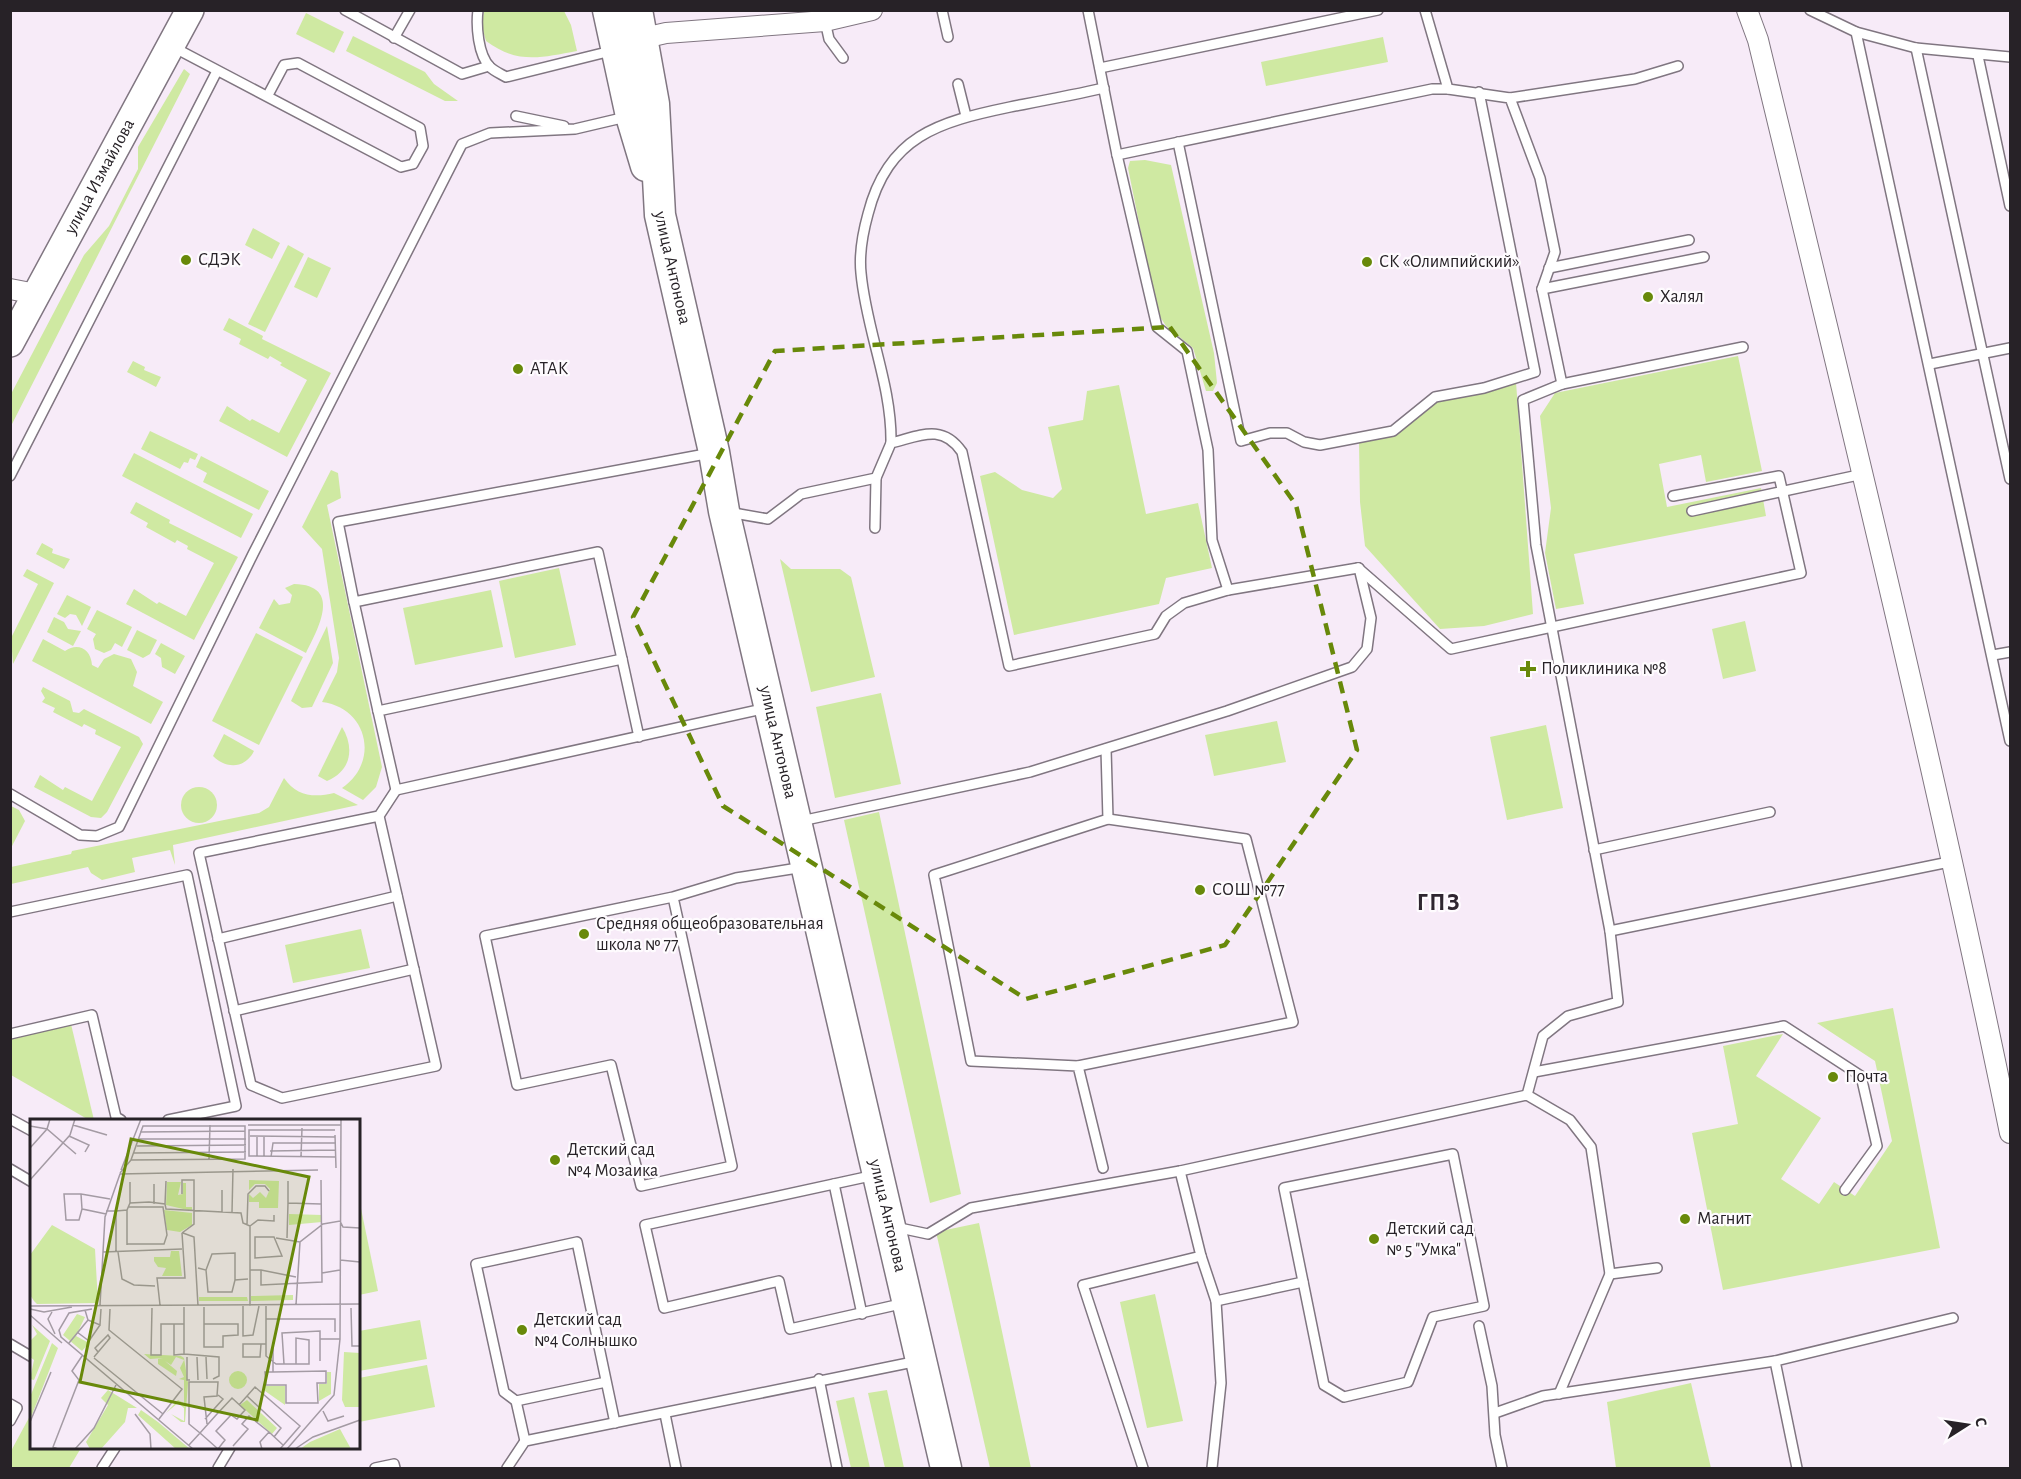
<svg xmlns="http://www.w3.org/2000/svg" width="2021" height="1479" font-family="'Alegreya Sans',sans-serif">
  <rect width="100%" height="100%" fill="#f7ebf8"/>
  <g fill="#cfe9a2">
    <path d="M484 10 564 11 571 25 577 51C540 58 517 64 486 41L482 27Z"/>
    <path d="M306 13 344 32 334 53 296 34Z"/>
    <path d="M353 36 425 72 434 84 458 101H445L346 51Z"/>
    <path d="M1383 37 1388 62 1266 86 1261 62Z"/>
    <path d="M184 69 190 74 11 426V394L84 255 109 226 138 169V147Z"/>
    <path d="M1145 160 1171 165 1214 353 1217 383 1213 391H1206L1193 348 1166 326 1157 312 1128 168 1130 161Z"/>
    <path d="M253 228 280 243 272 259 245 245Z"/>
    <path d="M288 245 304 254 265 332 248 324Z"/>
    <path d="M308 257 331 268 317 298 294 287Z"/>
    <path d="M229 318 263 336 262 339 331 373 287 457 219 421 227 406 250 421 252 419 279 433 307 380 280 365 282 363 270 356 268 359 239 344 241 339 223 330Z"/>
    <path d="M1738 356 1762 471 1706 482 1701 455 1659 464 1667 507 1761 488 1766 516 1574 554 1584 604 1556 609 1545 553 1551 508 1540 416 1555 393Z"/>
    <path d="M133 361 145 367 144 370 161 377 156 387 127 372Z"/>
    <path d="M1516 382 1533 614 1484 626 1440 629 1365 546 1360 502 1359 443 1396 433 1438 401 1482 393Z"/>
    <path d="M1119 385 1146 514 1198 503 1212 568 1166 578 1159 604 1014 635 980 476 995 472 1022 490 1053 498 1062 489 1048 427 1083 420 1087 391Z"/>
    <path d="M150 431 198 454 195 460 190 458 188 463 184 462 180 469 141 449Z"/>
    <path d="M134 453 253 514 241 538 122 476Z"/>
    <path d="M201 456 269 491 259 510 203 482 207 473 196 467Z"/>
    <path d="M331 470 338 473 341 498 327 505 382 767 376 787 363 800 342 788C380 762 368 708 322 702L337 672 339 658 322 549 302 527Z"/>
    <path d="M136 502 170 520 169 523 238 557 194 640 126 604 134 589 157 604 159 602 186 616 214 563 187 549 188 546 177 540 175 543 146 527 148 523 130 513Z"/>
    <path d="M42 543 53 549 52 553 70 559 64 569 36 554Z"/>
    <path d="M780 559 791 569H840L851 577 875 677 811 692Z"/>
    <path d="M559 568 576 645 515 658 499 581Z"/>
    <path d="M27 569 54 583 13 664 11 638 38 584 23 576Z"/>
    <path d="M294 584C343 585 318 629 306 653L259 628 274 599 279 605 290 603 292 595 285 588Z"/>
    <path d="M491 590 503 647 415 665 403 608Z"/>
    <path d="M67 595 91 607 82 626 76 615 70 614 65 618 57 614Z"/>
    <path d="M97 610 132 627 122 647 115 643 111 650 104 653 95 649 93 639 96 634 87 629Z"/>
    <path d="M54 617 64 622 68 629 81 631 73 646 47 632Z"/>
    <path d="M1745 621 1756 671 1723 679 1712 629Z"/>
    <path d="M327 626 333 663 312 707 302 708 291 701Z"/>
    <path d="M137 630 157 640 150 654 143 658 127 650Z"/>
    <path d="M256 633 303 657 259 745 212 721Z"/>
    <path d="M43 639 65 651C78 642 91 649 92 665L98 668 104 659 114 654 131 659 137 672 133 686 163 702 151 724 32 661Z"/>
    <path d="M161 643 185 656 175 674 162 667 161 658 155 654Z"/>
    <path d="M43 687 70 701 73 712 79 713 84 709 139 737 143 744 107 812 101 818 91 817 34 787 40 775 63 790 65 787 92 801 121 747 95 734 96 730 84 724 82 727 53 712 55 708 42 702 45 698 41 691Z"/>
    <path d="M881 693 901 784 835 798 816 707Z"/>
    <path d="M1277 721 1286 762 1214 776 1205 735Z"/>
    <path d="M1546 725 1563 808 1507 820 1490 737Z"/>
    <path d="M342 727C355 748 351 771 327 781L318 776Z"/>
    <path d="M224 734 254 751C245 769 226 769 213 756Z"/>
    <path d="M284 778C296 796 314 798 334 793L358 805 173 845 175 865 170 850 132 858 135 872 102 880 91 873 88 867 11 884V867L71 854 72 851 259 813 269 807Z"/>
    <circle cx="199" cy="805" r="18"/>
    <path d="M11 806 19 810 25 821 11 848Z"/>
    <path d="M879 812 961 1194 930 1203 844 820Z"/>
    <path d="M361 929 370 968 293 983 285 945Z"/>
    <path d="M1893 1008 1940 1248 1723 1290 1692 1133 1738 1124 1723 1046 1783 1034 1756 1076 1821 1118 1781 1179 1819 1204 1834 1182 1855 1196 1892 1141 1875 1061 1817 1023Z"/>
    <path d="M70 1020 94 1120H89L11 1075V1034Z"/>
    <path d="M358 1194 378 1291 359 1295H358Z"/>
    <path d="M979 1223 1031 1468H990L936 1232Z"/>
    <path d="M1155 1294 1183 1421 1147 1428 1120 1302Z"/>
    <path d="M420 1320 427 1359 359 1371V1331Z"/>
    <path d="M427 1365 435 1407 359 1422V1378Z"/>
    <path d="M1691 1383 1711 1468H1616L1607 1402Z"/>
    <path d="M887 1390 904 1468H885L868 1393Z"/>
    <path d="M854 1397 870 1468H851L836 1401Z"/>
    <path d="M31 1414 32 1448H81L69 1468H11V1451Z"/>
  </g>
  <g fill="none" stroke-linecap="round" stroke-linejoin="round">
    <defs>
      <g id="lane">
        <path d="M345 10 462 74 489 66"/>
        <path d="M478 10C476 26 478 55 490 67 494 71 501 74 506 77L611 51"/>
        <path d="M942 10 948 37"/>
        <path d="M1088 10 1117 155 1157 327 1187 351 1208 450 1212 540 1228 590"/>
        <path d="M1425 10 1448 89 1510 98 1540 178 1555 252 1542 289 1562 384 1523 400 1536 545 1610 931 1618 1002 1568 1016 1543 1036 1527 1095"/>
        <path d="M1810 10 1856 32 1916 48 2010 57"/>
        <path d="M825 21 829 39 843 58"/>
        <path d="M1856 32 2010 741"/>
        <path d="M394 38 410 10"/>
        <path d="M173 47 401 167 413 164 423 146 420 128 298 63 284 65 268 95"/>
        <path d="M1916 48 2010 479"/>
        <path d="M1978 56 2010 206"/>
        <path d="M1100 68 1378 10"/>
        <path d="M958 84 966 116"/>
        <path d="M1510 98 1635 79 1678 66"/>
        <path d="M516 116 564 126"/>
        <path d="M1178 142 1241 441 1270 433H1287L1304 442 1320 445 1393 431 1435 397 1484 388 1535 372 1479 92"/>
        <path d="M1117 155 1432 89H1448"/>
        <path d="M1549 268 1689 240"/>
        <path d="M1542 289 1704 257"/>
        <path d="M1930 364 2010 348"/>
        <path d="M1562 384 1743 347"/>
        <path d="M891 443C892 385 866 330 861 273 859 254 863 232 868 214 888 136 938 122 1010 107 1041 101 1073 95 1104 88"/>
        <path d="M10 476 217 71"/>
        <path d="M1692 511 1863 474"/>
        <path d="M728 512 768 519 801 494 876 478 891 443C920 436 942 423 962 452L1009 666 1155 634 1166 616 1184 603 1228 590 1358 568"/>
        <path d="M875 528 876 478"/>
        <path d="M1358 568 1451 649 1801 573 1779 476 1673 496"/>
        <path d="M354 602 378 711"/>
        <path d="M1993 655 2010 652"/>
        <path d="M622 659 598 552 354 602 338 522 711 453"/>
        <path d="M639 737 622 659 378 711 396 790 767 708"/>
        <path d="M10 794 80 835 97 836 119 827 253 554 462 144 490 133 575 129 626 117"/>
        <path d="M379 816 199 853 251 1085 282 1098 436 1066 379 816 396 790"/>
        <path d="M801 821 1030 772 1227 711 1352 667 1367 649 1371 618 1359 568"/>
        <path d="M1594 850 1770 812"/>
        <path d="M673 897 732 1166 641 1186 611 1065 517 1085 485 936 673 897 736 878 804 867"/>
        <path d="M10 912 187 875 236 1106 168 1120"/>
        <path d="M1610 931 1954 861"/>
        <path d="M218 939 397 896"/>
        <path d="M234 1011 414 969"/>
        <path d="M10 1034 92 1015 116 1117 121 1120"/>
        <path d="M1078 1066 1293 1022 1246 839 1108 819"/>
        <path d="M1534 1072 1784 1026 1861 1076 1877 1146 1845 1190"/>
        <path d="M10 1119 32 1131"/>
        <path d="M1453 1154 1484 1306 1433 1317 1408 1382 1344 1397 1324 1385 1284 1188Z"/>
        <path d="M1103 1168 1078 1066 971 1061 934 875 1108 819 1106 749"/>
        <path d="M10 1169 32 1182"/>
        <path d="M875 1175 645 1225 664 1308 779 1281 790 1329 905 1303"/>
        <path d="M834 1184 862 1314"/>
        <path d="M895 1227 928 1234 971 1208 1180 1171 1527 1095 1570 1120 1591 1147 1610 1274 1657 1268"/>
        <path d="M1201 1256 1216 1301 1221 1383 1212 1468"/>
        <path d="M1216 1301 1303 1282"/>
        <path d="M1479 1326 1492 1386 1495 1435 1502 1468"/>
        <path d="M10 1344 32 1357"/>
        <path d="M819 1379 837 1468"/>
        <path d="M606 1382 516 1401 504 1392 476 1264 577 1242 615 1423"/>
        <path d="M1559 1394 1610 1274"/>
        <path d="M516 1401 525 1441"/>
        <path d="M10 1404 17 1408 10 1421"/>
        <path d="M1495 1413 1543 1396 1775 1361"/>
        <path d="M665 1414 676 1468"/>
        <path d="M102 1468 115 1448"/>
        <path d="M218 1468 230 1448"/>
        <path d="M375 1468 394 1464 395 1468"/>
        <path d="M507 1468 525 1441 918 1361"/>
        <path d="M1143 1468 1083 1285 1201 1256 1180 1171"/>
        <path d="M1797 1468 1775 1361 1953 1318"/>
      </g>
      <g id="street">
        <path d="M1747 10 1758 40C1846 404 1935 767 2010 1133"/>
        <path d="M644 38 666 33 825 21 872 10"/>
        <path d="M10 289 36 294"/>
      </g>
      <g id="secondary">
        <path id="s1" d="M10 343 190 10"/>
      </g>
      <g id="primary">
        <path d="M608 10 631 116 646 166"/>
        <path id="s2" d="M637 10 654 104 660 215 714 452 724 511 946 1468"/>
      </g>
    </defs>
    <use href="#lane" stroke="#807681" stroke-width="12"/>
    <use href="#street" stroke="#807681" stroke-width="22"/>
    <use href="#secondary" stroke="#807681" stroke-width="30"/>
    <use href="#primary" stroke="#807681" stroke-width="33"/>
    <use href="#lane" stroke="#fff" stroke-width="9"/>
    <use href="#street" stroke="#fff" stroke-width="20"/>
    <use href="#secondary" stroke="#fff" stroke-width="27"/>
    <use href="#primary" stroke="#fff" stroke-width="30"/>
  </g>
  <path fill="none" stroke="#68890a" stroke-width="4.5" stroke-dasharray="12 8" stroke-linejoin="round" d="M1170 327 1296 505 1357 750 1225 945 1026 999 723 806 633 617 775 351Z"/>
  <g fill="#68890a" stroke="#fefbfe" stroke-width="2">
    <circle cx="186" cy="260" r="6"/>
    <circle cx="1367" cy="262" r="6"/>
    <circle cx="1648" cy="297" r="6"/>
    <circle cx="518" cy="369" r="6"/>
    <path d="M1525 660h6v6h6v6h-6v6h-6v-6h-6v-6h6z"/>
    <circle cx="1200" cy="890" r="6"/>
    <circle cx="584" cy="934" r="6"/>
    <circle cx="1833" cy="1077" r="6"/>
    <circle cx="555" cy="1160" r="6"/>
    <circle cx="1685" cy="1219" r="6"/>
    <circle cx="1374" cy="1239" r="6"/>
    <circle cx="522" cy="1330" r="6"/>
  </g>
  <g text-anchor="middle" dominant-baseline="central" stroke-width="4.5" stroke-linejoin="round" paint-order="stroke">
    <g font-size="18" fill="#272227" stroke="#fefbfe">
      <text stroke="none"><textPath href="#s1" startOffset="189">улица Измайлова</textPath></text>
      <text stroke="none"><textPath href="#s2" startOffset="261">улица Антонова</textPath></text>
      <text stroke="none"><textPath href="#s2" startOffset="747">улица Антонова</textPath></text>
      <text stroke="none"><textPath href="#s2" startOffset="1233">улица Антонова</textPath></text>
    </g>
    <g font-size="18" fill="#272227" stroke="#fefbfe" text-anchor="start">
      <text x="198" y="260">СДЭК</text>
      <text x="1379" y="262">СК «Олимпийский»</text>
      <text x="1660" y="297">Халял</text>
      <text x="530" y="369">АТАК</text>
      <text x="1541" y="669">Поликлиника №8</text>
      <text x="1212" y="890">СОШ №77</text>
      <text x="596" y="924">Средняя общеобразовательная<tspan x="596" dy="21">школа № 77</tspan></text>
      <text x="1845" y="1077">Почта</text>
      <text x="567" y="1150">Детский сад<tspan x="567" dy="21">№4 Мозаика</tspan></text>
      <text x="1697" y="1219">Магнит</text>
      <text x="1386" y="1229">Детский сад<tspan x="1386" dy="21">№ 5 "Умка"</tspan></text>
      <text x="534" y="1320">Детский сад<tspan x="534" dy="21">№4 Солнышко</tspan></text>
    </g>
    <g font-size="24" font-weight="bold" letter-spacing="1.5" fill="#2f2630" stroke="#fefbfe">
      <text x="1439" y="903">ГПЗ</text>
    </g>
  </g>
  <g transform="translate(30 1119)">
    <rect width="330" height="330" fill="#f7ebf8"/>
    <path d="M219 61 249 62 248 89H229V83H219V75L223 79 230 73 236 79 240 70 235 65H225L219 71ZM137 63H151L148 76 153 75V64H156V88H162V92L136 86ZM134 91 162 94V106L150 113 137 111ZM259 95 292 96V103L259 106ZM22 106 65 130 68 184 7 185 4 182 0 176V136ZM141 132H149L152 157H132L136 149 128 148 124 142V138H140ZM263 176V181L221 182V177ZM169 178H217L218 182H169ZM47 195 55 198 46 217 59 224 52 232 33 216ZM2 206 20 222 4 261 0 260 4 241 0 238V222L7 215ZM22 224 28 229 0 301V278ZM314 233 330 234V288H315L312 281ZM114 235 151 237 154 239 158 264 155 303H151L141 295 154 302V289L148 284 136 294 148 281 154 284V261L149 260 154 258 150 249 154 241 146 238 141 246 135 242 147 252 146 257 128 245V240L133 239 120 240ZM199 261a9 9 0 1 1 18 0a9 9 0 1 1-18 0ZM297 253H301V275L289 282V265H297ZM235 267H255V286L235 272ZM78 271 107 289H98L95 303 71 330H60L56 323 78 286 71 279ZM217 281 247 309 242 315 210 286ZM111 291 128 303 160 330H146L108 296ZM310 310 321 330H270L280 323Z" fill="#cfe9a2"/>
    <path fill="none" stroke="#a49ba4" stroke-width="1.5" d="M43 6 77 16M218 6H311M0 7 17 10 46 35M305 11H219V37L306 38M110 13 215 12M305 16 306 49M39 17 59 26 55 33M220 17 305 18M227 17V38M234 17V38M109 20H216M107 27 216 26M0 29 17 10 20 0M240 32 305 31M104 34 216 33M241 38 243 24H305M271 38 272 9M179 40 180 6M91 51 111 0M90 54 101 41 215 40V7H113L101 41M0 61 40 16 45 0M258 62V84L291 85M192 71V93M51 75 80 80M152 75V61H164V105L152 114M100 84V63M124 85V65M135 85 136 62M52 90 51 75H34L36 101H49L52 90 76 95M76 92H86V133M86 92 97 91 100 84 119 83 135 85 136 90 211 94 213 104 220 107M202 93 203 50M217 106 218 75 226 67H235L239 72M153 114 164 118 168 187M225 118H244L252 137 225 139ZM246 119 270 123M257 119 258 84M97 125H134L137 116 133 88H98M97 126V91M73 133 152 130M88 133 92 160 104 166 125 167M310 141 330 143M168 149 176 151 178 173H202L205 161 218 160M176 151 182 135 205 134V161M220 151H231V166L292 163 291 61M231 151 266 158M292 154 310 151M70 186 75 98 90 55 288 51M130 186 127 159H155L152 114M266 186 270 123 293 105 310 102 313 108 330 109M0 187 330 185M213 187V217L223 216 229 187M220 187V107L228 101 244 102V96M236 187V237L246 245H254M154 188V235L144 236V205H154M174 188V228H193V217L208 216V205H174M122 189 121 236H131V205H144M321 189 322 227H330M0 190 14 193 42 188M62 190 39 194 29 211 31 218 163 330M80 190 79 211 152 270 129 300M22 193 18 200 25 215M0 196 32 224M236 200H305V213M58 201 70 206 71 190M47 213 59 222 70 206M243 223V253L296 252V264H287L288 284H256V266H236L235 253H243M39 224 58 201 55 191M231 225 230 238H213V225H236M154 235 189 238V257L183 260M64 238 80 219 78 216 65 229 68 233M157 238V261H160M167 238 168 261M176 238 177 260M64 239 133 295M290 242V220H310L311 0M266 245V219L279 221V245H254L252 214 290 212V220M217 277 251 309 244 318M209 286 225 268 270 307 250 330M293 292 298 302 314 297M105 295 120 315 121 330M175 300 193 280 188 276M0 303 21 253M159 326 170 314 187 295 202 279 215 291 207 300 201 296 186 312 195 321 188 330 170 314 159 305V263H188L187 277 174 278 177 305M203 327 218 310 212 305 219 297 239 313M28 330 23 328 49 261 42 252 52 237M45 330 64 309 86 266M232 330 230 323 239 313 253 326M257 330 304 276 310 220M265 330 283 318 330 301"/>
    <path fill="#68890a" fill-opacity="0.15" stroke="#68890a" stroke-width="3" d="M101 20 279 58 227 301 50 263Z"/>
    <rect width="330" height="330" fill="none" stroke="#272227" stroke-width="3"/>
  </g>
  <rect width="2021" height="1479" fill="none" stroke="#272227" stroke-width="24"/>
  <g transform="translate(1967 1425) rotate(78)" stroke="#fefbfe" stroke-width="4.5" paint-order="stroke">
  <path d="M0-4.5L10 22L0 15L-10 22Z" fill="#272227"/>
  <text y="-9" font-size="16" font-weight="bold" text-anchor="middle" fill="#272227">С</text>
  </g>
</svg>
